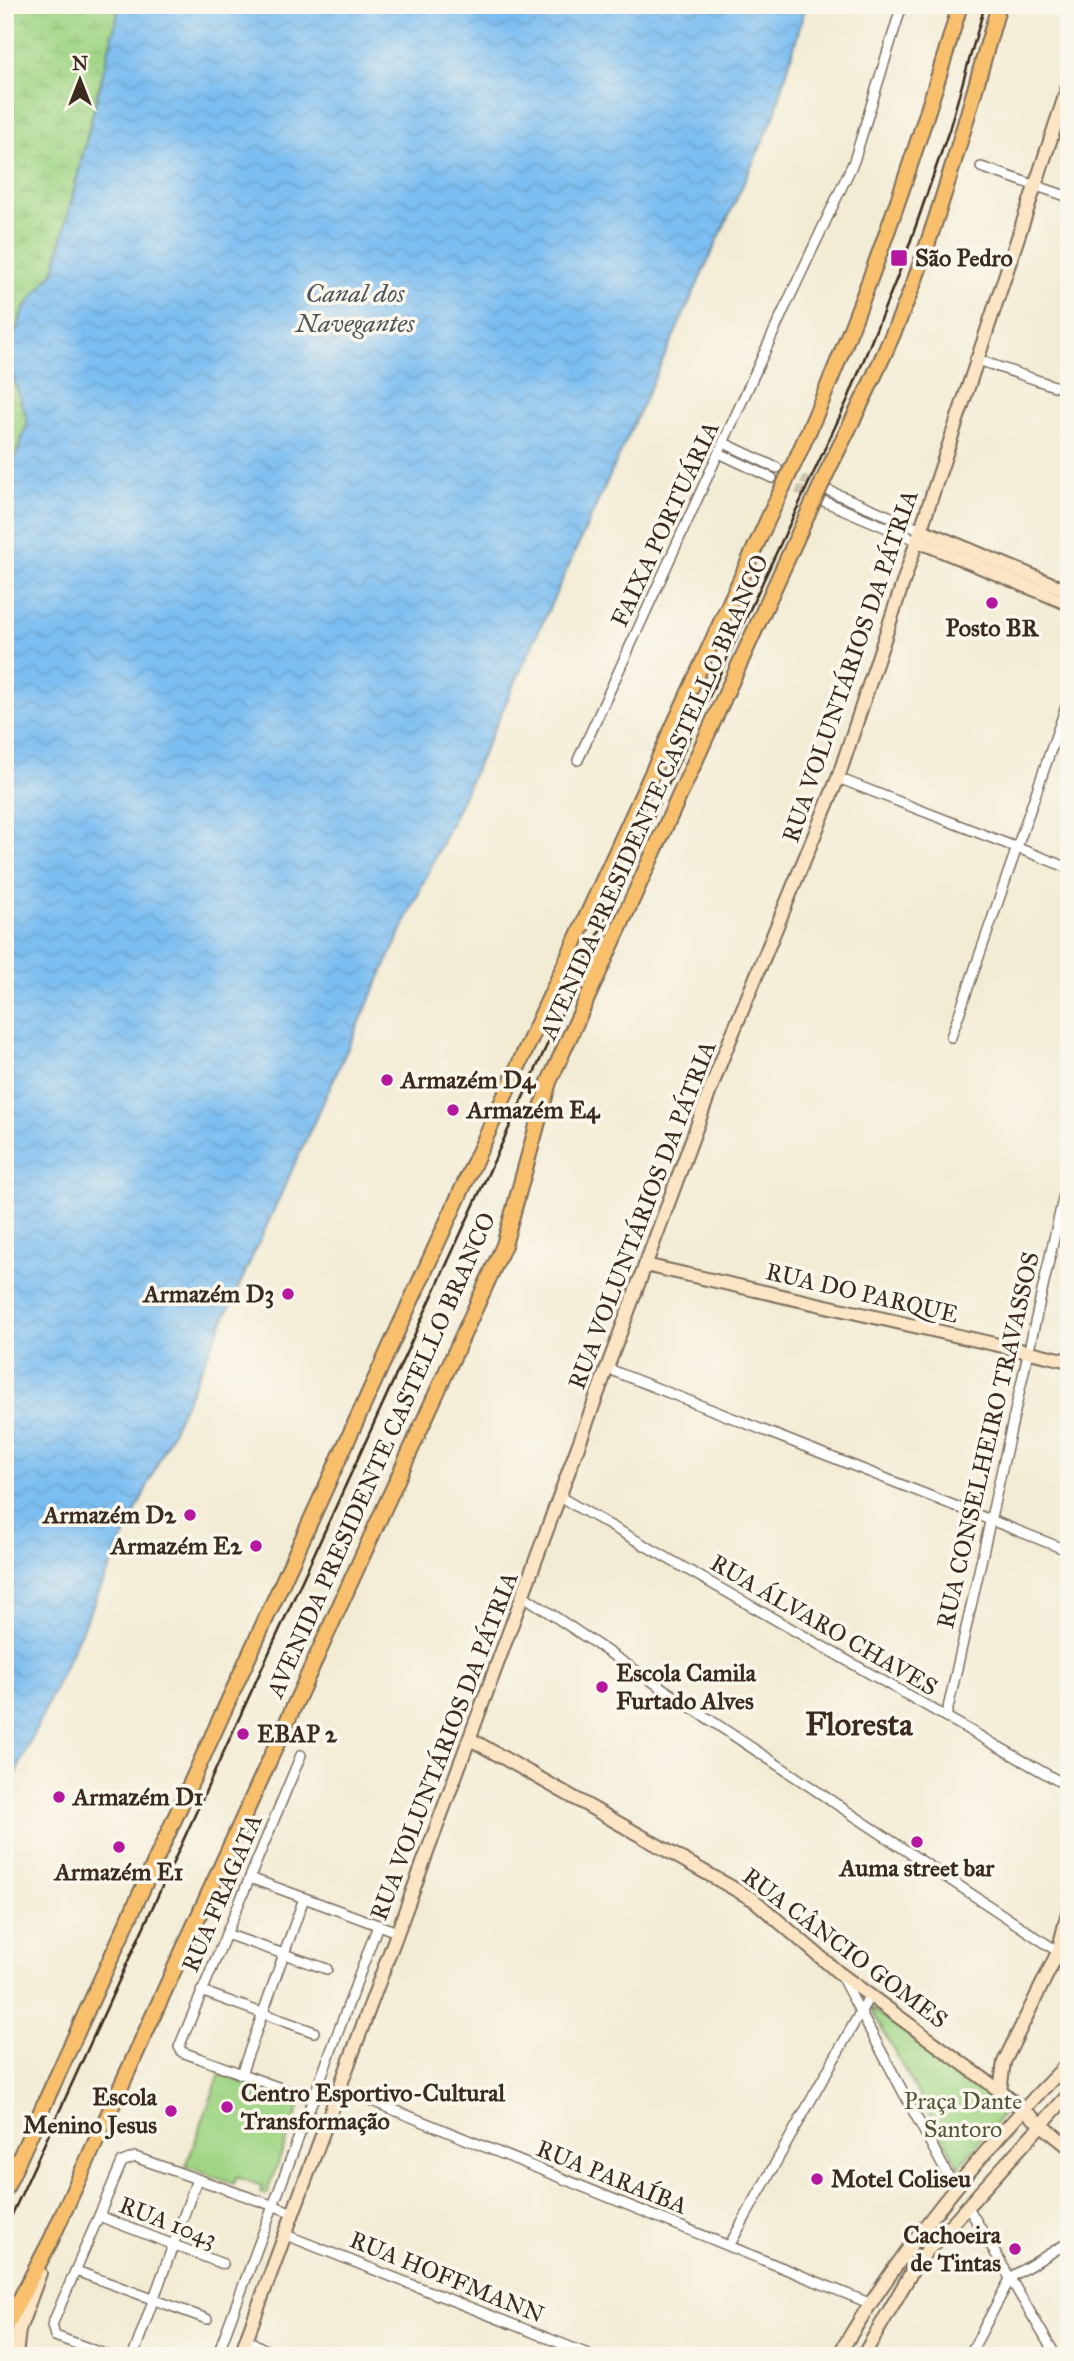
<svg xmlns="http://www.w3.org/2000/svg" width="1074" height="2361" font-family="'IM FELL Great Primer',serif">
  <defs>
    <pattern id="wetland-marsh" width="20" height="14" patternUnits="userSpaceOnUse" patternTransform="scale(1.75)"><rect width="20" height="14" fill="#a0d585"/><path d="M1 5h8M5 5V1M11 12h8M15 12V8" fill="none" stroke="#8bb772"/></pattern>
    <pattern id="water-waves" width="16" height="10" patternUnits="userSpaceOnUse" patternTransform="scale(1.75)"><rect width="16" height="10" fill="#7cbef1"/><path d="M0 5q4-4 8 0t8 0" fill="none" stroke="#6ca3ce"/></pattern>
  </defs>
  <rect width="100%" height="100%" fill="#fbf7ec"/>
  <filter id="ink" filterUnits="userSpaceOnUse"><feTurbulence type="fractalNoise" baseFrequency=".0143" numOctaves="2"/><feDisplacementMap in="SourceGraphic" scale="14" xChannelSelector="R" yChannelSelector="G"/><feConvolveMatrix kernelMatrix="1 2 1 2 8 2 1 2 1" color-interpolation-filters="sRGB"/></filter>
  <filter id="wash" filterUnits="userSpaceOnUse"><feTurbulence type="fractalNoise" baseFrequency=".00686" numOctaves="4" result="noise"/><feDisplacementMap in="SourceGraphic" scale="28" xChannelSelector="R" yChannelSelector="G"/><feGaussianBlur stdDeviation="1.57" result="paint"/><feColorMatrix in="noise" values="0 0 0 0 0 0 0 0 0 0 0 0 0 0 0 0 0 1.4 0 .05"/><feComposite in="paint" operator="in"/></filter>
  <g filter="url(#wash)">
    <rect width="100%" height="100%" fill="#f3ecd5"/>
    <g fill="#a0d585" stroke="#6e8052" stroke-width="2">
      <path d="M869 2006 1006 2110 959 2167Z"/>
      <path d="M220 2074 300 2104 266 2195 260 2193 262 2186 237 2177 234 2184 186 2166Z"/>
    </g>
    <path fill="url(#wetland-marsh)" stroke="#6e8052" stroke-width="2" d="M5 5H120L54 271 25 307 6 356 28 422 5 487Z"/>
    <path fill="url(#water-waves)" stroke="#5c7488" stroke-width="2" d="M120 5H806L774 117 5 1797V487L28 422 6 356 25 307 54 271Z"/>
  </g>
  <g filter="url(#ink)">
    <g fill="none" stroke-linecap="round" stroke-linejoin="round">
      <g stroke="#cec5b0" stroke-width="9" stroke-dasharray="9 4.5" stroke-linecap="butt">
        <path d="M777 468 825 489"/>
        <path d="M772 478 820 499"/>
      </g>
      <defs>
        <g id="street">
          <path d="M981 167 1069 197"/>
          <path d="M789 299 854 161 902 5"/>
          <path d="M975 359 1069 391"/>
          <path d="M724 443 777 468"/>
          <path d="M719 453 772 478"/>
          <path d="M827 490 922 530"/>
          <path d="M821 500 918 541"/>
          <path d="M578 760 787 303"/>
          <path d="M838 778 1069 868"/>
          <path d="M951 1037 1069 698"/>
          <path d="M606 1368 1069 1551"/>
          <path d="M560 1497 1069 1787"/>
          <path d="M524 1596 1069 1959"/>
          <path d="M946 1717 1069 1172"/>
          <path d="M301 1755 179 2047 182 2052 313 2100"/>
          <path d="M250 1878 397 1932"/>
          <path d="M226 1934 327 1969"/>
          <path d="M842 1978 954 2187"/>
          <path d="M201 1991 314 2032"/>
          <path d="M241 2074 304 1898"/>
          <path d="M340 2088 869 2303"/>
          <path d="M968 2207 1056 2356"/>
          <path d="M99 2216 223 2264"/>
          <path d="M286 2235 593 2356"/>
          <path d="M729 2246 870 1995"/>
          <path d="M76 2271 207 2319"/>
          <path d="M246 2339 276 2356"/>
          <path d="M110 2356 55 2336 52 2325 122 2162 135 2157 294 2213"/>
          <path d="M133 2356 197 2179"/>
          <path d="M217 2356 378 1925"/>
          <path d="M969 2356 1011 2277 1069 2242"/>
        </g>
        <g id="secondary">
          <path d="M922 530 1069 591"/>
          <path d="M918 541 1069 604"/>
          <path d="M645 1265 1069 1361"/>
          <path d="M472 1740 754 1900 839 1973 1000 2091 1069 2147"/>
          <path d="M1000 2091 1004 2062 1058 1952 1069 1908"/>
          <path d="M16 2356 19 2330 40 2273"/>
          <path d="M240 2356 720 1064 838 778 1069 84"/>
          <path d="M838 2356C901 2248 981 2151 1069 2062"/>
          <path d="M863 2356 918 2261 1069 2094"/>
        </g>
        <g id="primary">
          <path d="M798 455C864 309 915 159 960 5"/>
          <path d="M829 468C859 408 889 348 913 285 947 193 972 99 999 5"/>
          <path d="M5 2190 774 506"/>
          <path d="M5 2328 51 2240 504 1245 549 1082 805 520"/>
        </g>
      </defs>
      <use href="#street" stroke="#7b6e5e" stroke-width="12"/>
      <use href="#secondary" stroke="#7b6e5e" stroke-width="16"/>
      <use href="#primary" stroke="#7b6e5e" stroke-width="18"/>
      <use href="#street" stroke="#fff" stroke-width="9"/>
      <use href="#secondary" stroke="#fce5c4" stroke-width="12"/>
      <use href="#primary" stroke="#f8bf6c" stroke-width="14"/>
      <path stroke="#3b2a1e" stroke-width="2.5" d="M5 2230 557 1023 848 399 904 260 949 130 985 5"/>
      <defs>
        <g id="primary-bridge">
          <path d="M774 506 798 455"/>
          <path d="M805 520 829 468"/>
        </g>
      </defs>
      <use href="#primary-bridge" stroke="#7b6e5e" stroke-width="18" stroke-linecap="butt"/>
      <use href="#primary-bridge" stroke="#f8bf6c" stroke-width="14"/>
    </g>
  </g>
  <g fill="#b5179e" stroke="#fbf7ec" stroke-width="2.5">
    <rect x="890" y="249" width="18" height="18" rx="3.5"/>
    <circle cx="992" cy="603" r="7"/>
    <circle cx="387" cy="1080" r="7"/>
    <circle cx="453" cy="1110" r="7"/>
    <circle cx="288" cy="1294" r="7"/>
    <circle cx="190" cy="1515" r="7"/>
    <circle cx="256" cy="1546" r="7"/>
    <circle cx="602" cy="1687" r="7"/>
    <circle cx="243" cy="1734" r="7"/>
    <circle cx="59" cy="1797" r="7"/>
    <circle cx="917" cy="1842" r="7"/>
    <circle cx="119" cy="1847" r="7"/>
    <circle cx="227" cy="2107" r="7"/>
    <circle cx="171" cy="2111" r="7"/>
    <circle cx="817" cy="2179" r="7"/>
    <circle cx="1015" cy="2249" r="7"/>
  </g>
  <g text-anchor="middle" dominant-baseline="central" stroke-width="7" stroke-linejoin="round" paint-order="stroke">
    <g font-size="24" font-weight="bold" fill="#3b2a1e" stroke="#fbf7ec" text-anchor="start">
      <text x="915" y="258">São Pedro</text>
      <text x="992" y="628" text-anchor="middle">Posto BR</text>
      <text x="401" y="1080">Armazém D4</text>
      <text x="467" y="1110">Armazém E4</text>
      <text x="274" y="1294" text-anchor="end">Armazém D3</text>
      <text x="176" y="1515" text-anchor="end">Armazém D2</text>
      <text x="242" y="1546" text-anchor="end">Armazém E2</text>
      <text x="616" y="1673">Escola Camila<tspan x="616" dy="28">Furtado Alves</tspan></text>
      <text x="257" y="1734">EBAP 2</text>
      <text x="73" y="1797">Armazém D1</text>
      <text x="917" y="1868" text-anchor="middle">Auma street bar</text>
      <text x="119" y="1872" text-anchor="middle">Armazém E1</text>
      <text x="241" y="2093">Centro Esportivo-Cultural<tspan x="241" dy="28">Transformação</tspan></text>
      <text x="157" y="2097" text-anchor="end">Escola<tspan x="157" dy="28">Menino Jesus</tspan></text>
      <text x="831" y="2179">Motel Coliseu</text>
      <text x="1001" y="2235" text-anchor="end">Cachoeira<tspan x="1001" dy="28">de Tintas</tspan></text>
    </g>
    <g font-size="24" fill="#3b2a1e" stroke="#fbf7ec">
      <text transform="translate(665 524) rotate(-65)">FAIXA PORTUÁRIA</text>
      <text transform="translate(850 666) rotate(-71)">RUA VOLUNTÁRIOS DA PÁTRIA</text>
      <text transform="translate(654 797) rotate(-66)">AVENIDA PRESIDENTE CASTELLO BRANCO</text>
      <text transform="translate(642 1215) rotate(-69)">RUA VOLUNTÁRIOS DA PÁTRIA</text>
      <text transform="translate(862 1293) rotate(13)">RUA DO PARQUE</text>
      <text transform="translate(988 1440) rotate(-77)">RUA CONSELHEIRO TRAVASSOS</text>
      <text transform="translate(381 1455) rotate(-66)">AVENIDA PRESIDENTE CASTELLO BRANCO</text>
      <text transform="translate(824 1625) rotate(30)">RUA ÁLVARO CHAVES</text>
      <text transform="translate(444 1746) rotate(-69)">RUA VOLUNTÁRIOS DA PÁTRIA</text>
      <text transform="translate(222 1893) rotate(-67)">RUA FRAGATA</text>
      <text transform="translate(845 1948) rotate(37)">RUA CÂNCIO GOMES</text>
      <text transform="translate(612 2177) rotate(22)">RUA PARAÍBA</text>
      <text transform="translate(168 2222) rotate(21)">RUA 1043</text>
      <text transform="translate(447 2277) rotate(22)">RUA HOFFMANN</text>
    </g>
    <g font-size="24" fill="#545538" stroke="#fbf7ec">
      <text x="963" y="2101">Praça Dante<tspan x="963" dy="28">Santoro</tspan></text>
    </g>
    <g font-size="26" font-style="italic" fill="#4e565d" stroke="#fbf7ec">
      <text x="355" y="293">Canal dos<tspan x="355" dy="30">Navegantes</tspan></text>
    </g>
    <g font-size="32" font-weight="bold" fill="#3b2a1e" stroke="#fbf7ec">
      <text x="859" y="1724">Floresta</text>
    </g>
  </g>
  <rect width="1074" height="2361" fill="none" stroke="#fbf7ec" stroke-width="28"/>
  <g transform="translate(80 80)" stroke="#fbf7ec" stroke-width="5" paint-order="stroke">
  <path d="M0-5L12 26L0 18L-12 26Z" fill="#3b2a1e"/>
  <text y="-10" font-size="19" font-weight="bold" text-anchor="middle" fill="#3b2a1e">N</text>
  </g>
</svg>
